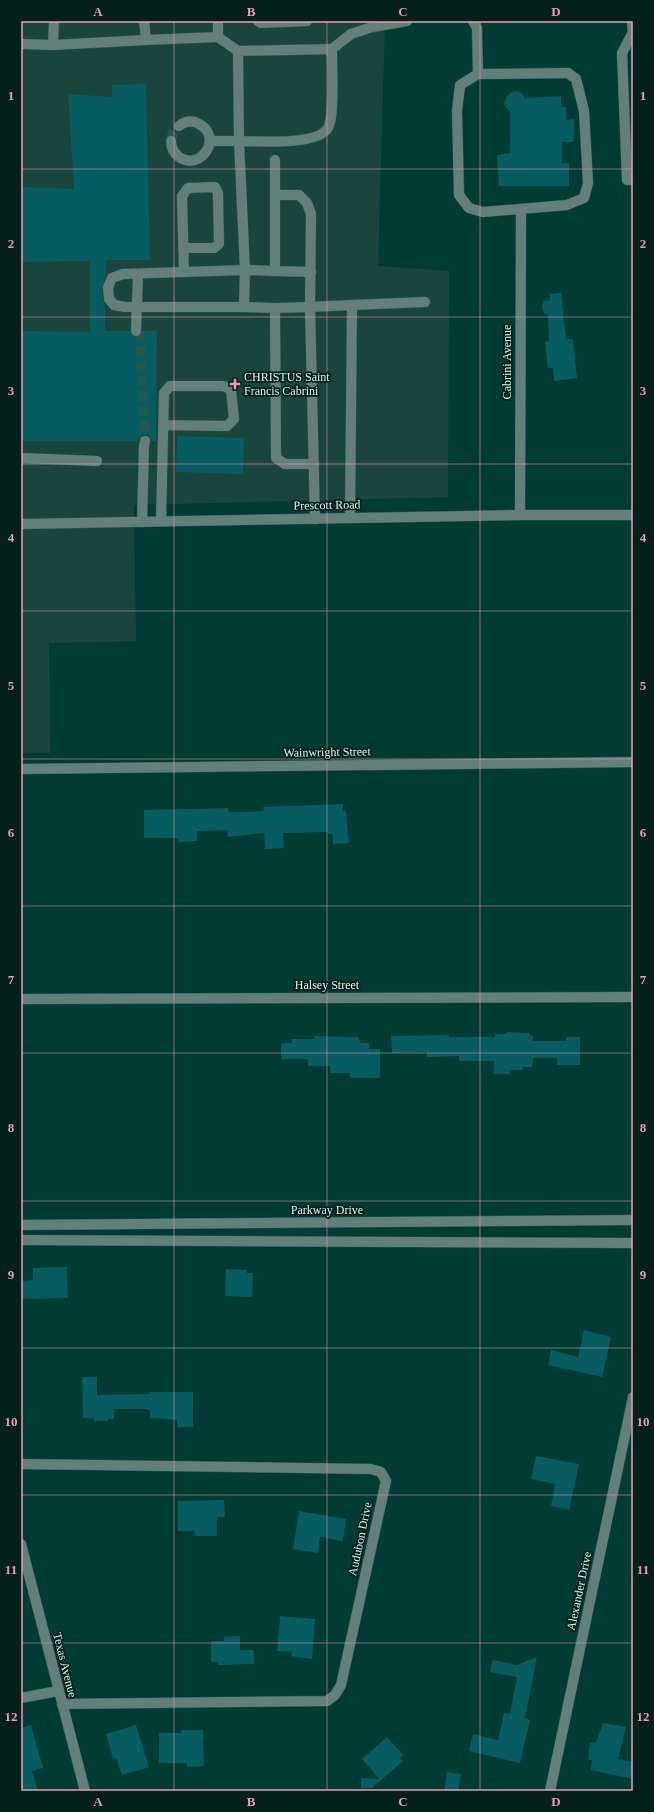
<svg xmlns="http://www.w3.org/2000/svg" width="654" height="1812" font-family="'Times New Roman',serif">
  <rect width="100%" height="100%" fill="#013c34"/>
  <path fill="#1a453d" d="M21 21H385L378 266 449 271 448 497 134 505 136 641 49 643 50 753H21Z"/>
  <g fill="#065c60">
    <path d="M146 84 150 260H106V276L102 288 103 300 105 305V331H130L132 336 136 337 141 335 143 331H157L156 441H151L150 436 146 435 140 436 138 441H21V331L90 332V261L21 262V187L74 189 68 94 112 97V85Z"/>
    <path d="M517 91 523 94 524 98 561 96V107H566V120L574 119V142H562V163H569V186H499L497 155 510 153V112L504 104 506 97 512 92Z"/>
    <path d="M561 293 566 339H573L577 378 554 381 553 368H548L545 342 549 341 548 315 544 314 542 306 544 301 550 300V294Z"/>
    <path d="M177 436 244 438 243 474 176 472Z"/>
    <path d="M343 804V811H346L349 843 333 844V834H328V832L283 833 284 848 265 849 264 833 228 837 227 830 197 831V841L179 842 178 838H144V810L228 808 229 812H243L264 811 263 807Z"/>
    <path d="M507 1032 530 1033V1035L533 1036V1041H566V1037H580V1065H557V1058H533L532 1067H523V1070H510V1074H494V1061H459V1056L427 1057V1052L392 1053 391 1036 449 1035V1037H495V1034H506Z"/>
    <path d="M314 1036 358 1037 361 1043H369V1049H380V1078H350V1073H330V1066H308V1059H281V1043H292L291 1039H314Z"/>
    <path d="M67 1267 68 1298 21 1299V1281L33 1280V1268Z"/>
    <path d="M226 1269 247 1270V1273H253L252 1297 225 1296Z"/>
    <path d="M584 1330 611 1337 602 1377 548 1365 551 1350 578 1357Z"/>
    <path d="M82 1377H97V1395L150 1394V1392H193V1427H177V1420L150 1418V1410H147V1409H114V1419H108V1421H94V1418H83Z"/>
    <path d="M536 1456 579 1464 569 1510 551 1506 555 1484 531 1479Z"/>
    <path d="M224 1500 225 1517H217V1536H195L194 1531H178V1501Z"/>
    <path d="M299 1511 346 1519 343 1541 320 1537 318 1553 293 1549Z"/>
    <path d="M280 1616 315 1619 312 1659 291 1656 292 1652 277 1651Z"/>
    <path d="M240 1636V1650H254V1664L218 1665V1662H211V1641H224V1637Z"/>
    <path d="M537 1657 525 1718 530 1720 520 1763 469 1751 473 1734 498 1740 504 1713 510 1714 517 1677 490 1672 493 1660 517 1665Z"/>
    <path d="M603 1723 626 1727 618 1759 633 1762V1779L591 1770 592 1760H588L590 1743 596 1742Z"/>
    <path d="M31 1725 43 1768 32 1771 38 1791H21V1728Z"/>
    <path d="M136 1725 149 1767 122 1775 116 1758 113 1759 106 1734Z"/>
    <path d="M181 1730H203L204 1766 187 1767V1763H159V1733H181Z"/>
    <path d="M387 1737 403 1755 400 1758 403 1761 372 1788H361V1778L379 1779 362 1759Z"/>
    <path d="M447 1772 461 1774 458 1791H444Z"/>
  </g>
  <g fill="none" stroke-linecap="round" stroke-linejoin="round">
    <g stroke="#215850" stroke-width="10" stroke-dasharray="10 5" stroke-linecap="butt">
      <path d="M171 141 173 132 179 126"/>
      <path d="M140 331 145 441"/>
    </g>
    <defs>
      <g id="minor">
        <path d="M54 21 53 45 146 40"/>
        <path d="M144 21 146 40 218 37"/>
        <path d="M218 21V37L238 51"/>
        <path d="M258 21 261 23 307 21"/>
        <path d="M473 21 477 28 478 74"/>
        <path d="M632 21 633 34"/>
        <path d="M632 34 622 53 627 180H633"/>
        <path d="M21 44 53 45"/>
        <path d="M332 49 351 34 372 27 407 21"/>
        <path d="M568 73 576 79 584 111 588 183 584 198 567 205 483 212 469 208 459 195 457 111 460 85 478 74Z"/>
        <path d="M171 141C171 147 174 153 179 157 202 172 223 136 199 124 192 120 185 121 179 126"/>
        <path d="M210 141H239L238 51 332 49C332 67 335 115 328 128 317 146 258 141 239 141L245 270 123 274 112 278 108 287 109 299 114 305 125 307H244"/>
        <path d="M275 160V195H299L307 203 311 214 310 307 275 308 276 458 285 464H314"/>
        <path d="M275 195V271L311 272"/>
        <path d="M183 248H214L219 244 218 193 215 187 188 188 182 196 184 272"/>
        <path d="M275 308 244 307 245 270 275 271"/>
        <path d="M136 331 138 274"/>
        <path d="M21 458 97 461"/>
        <path d="M520 515 521 209"/>
        <path d="M350 518 352 305 425 302"/>
        <path d="M315 519 310 307 352 305"/>
        <path d="M161 521 164 393 170 386H224L231 390 234 419 227 426 164 425"/>
        <path d="M142 522 144 446 145 441"/>
        <path d="M21 524 520 515H633"/>
        <path d="M21 769 633 762"/>
        <path d="M21 999 633 997"/>
        <path d="M21 1225 633 1220"/>
        <path d="M21 1240 633 1243"/>
        <path d="M21 1464 371 1469 381 1472 386 1481 341 1685 335 1695 327 1701 62 1704"/>
        <path d="M21 1544 85 1791"/>
        <path d="M21 1698 58 1691"/>
        <path d="M550 1791 633 1397"/>
      </g>
    </defs>
    <use href="#minor" stroke="#235a52" stroke-width="11"/>
    <use href="#minor" stroke="#647f79" stroke-width="10"/>
  </g>
  <path fill="none" stroke="#f09ab5" stroke-width="1" stroke-opacity="0.55" d="M174 21V1791M327 21V1791M480 21V1791M21 169H633M21 317H633M21 464H633M21 611H633M21 759H633M21 906H633M21 1053H633M21 1201H633M21 1348H633M21 1495H633M21 1643H633"/>
  <path fill="#f09ab5" stroke="#03201b" stroke-width="1.5" d="M233 378h4v4h4v4h-4v4h-4v-4h-4v-4h4z"/>
  <g text-anchor="middle" dominant-baseline="central" stroke-width="3.5" stroke-linejoin="round" paint-order="stroke">
    <g font-size="12" fill="#d8f9f1" stroke="#03201b">
      <text transform="translate(507 362) rotate(-90)">Cabrini Avenue</text>
      <text transform="translate(327 505) rotate(-1)">Prescott Road</text>
      <text transform="translate(327 752) rotate(-1)">Wainwright Street</text>
      <text x="327" y="985">Halsey Street</text>
      <text x="327" y="1210">Parkway Drive</text>
      <text transform="translate(360 1539) rotate(-78)">Audubon Drive</text>
      <text transform="translate(579 1591) rotate(-78)">Alexander Drive</text>
      <text transform="translate(65 1665) rotate(76)">Texas Avenue</text>
    </g>
    <g font-size="12" fill="#d8f9f1" stroke="#03201b" text-anchor="start">
      <text x="244" y="377">CHRISTUS Saint<tspan x="244" dy="14">Francis Cabrini</tspan></text>
    </g>
  </g>
  <rect width="654" height="1812" fill="none" stroke="#03201b" stroke-width="44"/>
  <rect x="22" y="22" width="610" height="1768" fill="none" stroke="#f09ab5" stroke-width="1.5"/>
  <g font-size="13" text-anchor="middle" font-weight="bold" fill="#f09ab5">
    <text x="98" y="16">A</text>
    <text x="251" y="16">B</text>
    <text x="403" y="16">C</text>
    <text x="556" y="16">D</text>
    <text x="11" y="100">1</text>
    <text x="643" y="100">1</text>
    <text x="11" y="248">2</text>
    <text x="643" y="248">2</text>
    <text x="11" y="395">3</text>
    <text x="643" y="395">3</text>
    <text x="11" y="542">4</text>
    <text x="643" y="542">4</text>
    <text x="11" y="690">5</text>
    <text x="643" y="690">5</text>
    <text x="11" y="837">6</text>
    <text x="643" y="837">6</text>
    <text x="11" y="984">7</text>
    <text x="643" y="984">7</text>
    <text x="11" y="1132">8</text>
    <text x="643" y="1132">8</text>
    <text x="11" y="1279">9</text>
    <text x="643" y="1279">9</text>
    <text x="11" y="1426">10</text>
    <text x="643" y="1426">10</text>
    <text x="11" y="1574">11</text>
    <text x="643" y="1574">11</text>
    <text x="11" y="1721">12</text>
    <text x="643" y="1721">12</text>
    <text x="98" y="1806">A</text>
    <text x="251" y="1806">B</text>
    <text x="403" y="1806">C</text>
    <text x="556" y="1806">D</text>
  </g>
</svg>
